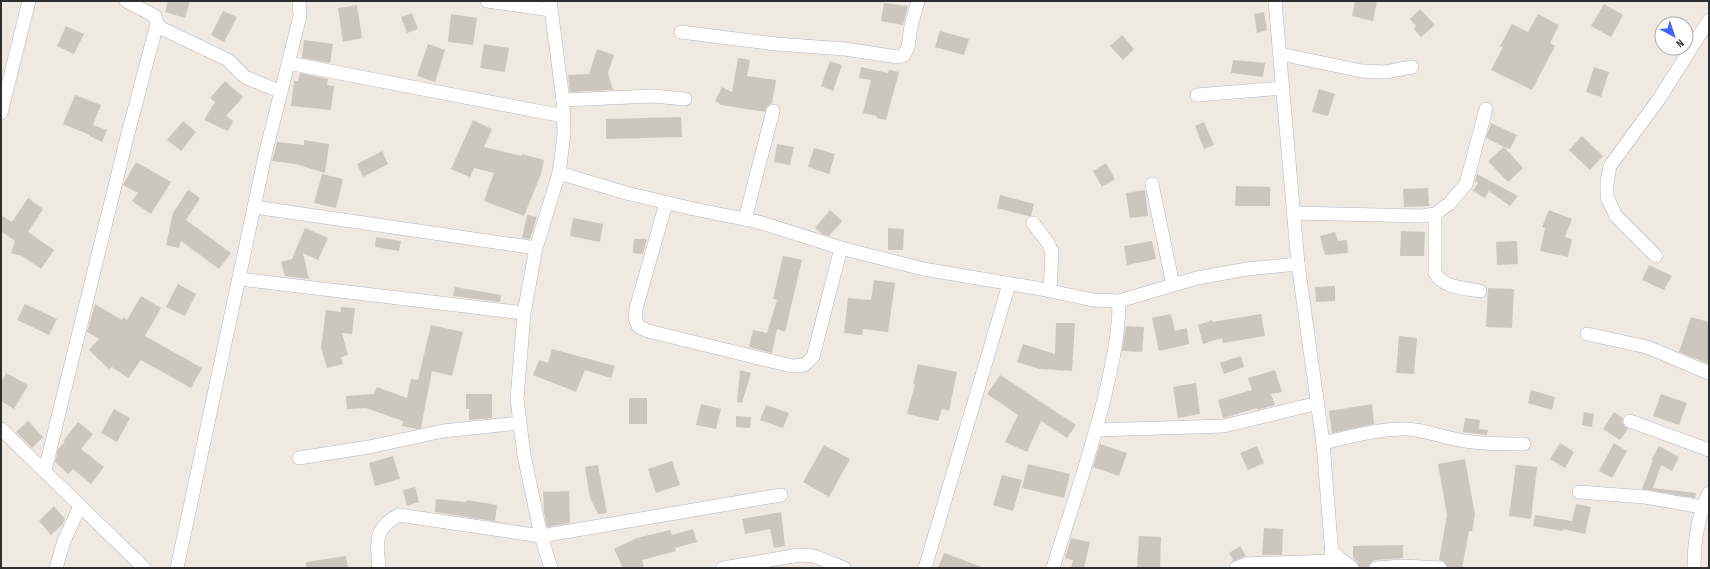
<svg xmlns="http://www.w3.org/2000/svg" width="1710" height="569" font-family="'Sofia Sans Condensed',sans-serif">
  <rect width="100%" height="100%" fill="#efe9e1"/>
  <g fill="#cbc7bf">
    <path d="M168 1H190L185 18 165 12Z"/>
    <path d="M1355 1H1377L1373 21 1352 16Z"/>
    <path d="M884 3 908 6 903 25 881 21Z"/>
    <path d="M1604 4 1623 15 1611 37 1591 26Z"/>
    <path d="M357 5 362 38 343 42 338 8Z"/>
    <path d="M1420 9 1435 25 1421 37 1414 29 1416 26 1410 19Z"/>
    <path d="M223 11 237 17 224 42 211 35Z"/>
    <path d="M1264 12 1267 30 1257 33 1254 14Z"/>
    <path d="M412 13 418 29 407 33 401 17Z"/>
    <path d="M451 14 477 18 473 45 448 42Z"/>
    <path d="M1538 14 1559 25 1550 43 1555 46 1532 90 1491 70 1503 47 1500 46 1512 24 1528 32Z"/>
    <path d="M66 26 84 34 74 54 57 46Z"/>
    <path d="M940 31 969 39 964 55 935 47Z"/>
    <path d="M1122 35 1134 49 1123 60 1110 46Z"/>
    <path d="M304 40 333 44 330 63 302 58Z"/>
    <path d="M428 44 445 50 435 82 417 76Z"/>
    <path d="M484 44 509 48 505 72 480 68Z"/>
    <path d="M597 49 614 55 608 73 613 90 570 92 568 75 589 74Z"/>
    <path d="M738 58 750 60 747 76 776 80 772 103 767 106 765 112 721 105 715 101 722 87 732 92Z"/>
    <path d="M1233 60 1265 63 1263 77 1231 73Z"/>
    <path d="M830 61 842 65 833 91 821 86Z"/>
    <path d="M861 67 888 73 889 70 899 72 886 120 876 118 877 116 863 113 871 80 859 78Z"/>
    <path d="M1594 67 1609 72 1601 97 1586 92Z"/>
    <path d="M300 73 328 79 327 85 334 86 331 110 291 106 294 81H298Z"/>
    <path d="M225 81 243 97 226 116 233 121 228 131 204 120 215 102 210 98Z"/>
    <path d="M1319 89 1335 94 1328 116 1312 112Z"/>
    <path d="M75 95 101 105 93 125 107 130 102 142 90 136V135L63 124Z"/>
    <path d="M681 117 682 137 606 139V119Z"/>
    <path d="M473 120 492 129 484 147 521 156 522 154 544 160 541 174 524 216 484 201 494 173 474 168 470 177 451 169Z"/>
    <path d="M183 121 196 132 181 151 167 140Z"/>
    <path d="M1204 122 1214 145 1204 149 1195 126Z"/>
    <path d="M1491 123 1517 135 1510 149 1504 147 1523 168 1508 182 1488 161 1504 147 1486 138Z"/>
    <path d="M1582 136 1603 156 1590 170 1569 150Z"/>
    <path d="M304 140 329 144 325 173 296 164 272 161 277 142 304 145Z"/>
    <path d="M777 144 794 147 790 165 774 162Z"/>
    <path d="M814 148 835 154 829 174 808 167Z"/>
    <path d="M382 151 388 164 363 177 357 164Z"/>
    <path d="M136 162 171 182 151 214 132 201 138 193 123 185Z"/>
    <path d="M1106 163 1115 179 1102 187 1093 171Z"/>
    <path d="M322 174 343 179 336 208 314 203Z"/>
    <path d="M1477 174 1518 196 1510 206 1489 191 1485 198 1473 191 1478 183 1475 181Z"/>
    <path d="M1236 186 1270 187V206H1235Z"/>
    <path d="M1428 188 1429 206 1404 207 1403 189Z"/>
    <path d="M188 190 200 198 186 220 231 253 219 269 181 241 179 248 166 245 173 213Z"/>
    <path d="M1145 190 1148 216 1130 218 1126 193Z"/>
    <path d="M1000 195 1034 204 1031 216H1028L997 208Z"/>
    <path d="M28 198 43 209 28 232 54 250 41 269 22 256 11 253 15 241 1 231V215L12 222Z"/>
    <path d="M830 210 842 221 829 236 822 234 815 228Z"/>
    <path d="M1549 210 1572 219 1565 237 1572 239 1568 257 1540 251 1545 228 1542 227Z"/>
    <path d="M527 215 537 217 530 239 522 238Z"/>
    <path d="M573 218 603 224 600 242 570 236Z"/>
    <path d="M305 228 328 238 318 260 303 253 309 279 285 276 281 262 292 259Z"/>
    <path d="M888 228 904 229 903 250H888Z"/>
    <path d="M1401 231 1425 232 1424 256H1400Z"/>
    <path d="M1335 232 1338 241 1347 240 1348 253 1325 255 1320 236Z"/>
    <path d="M376 237 401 241 399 251 375 247Z"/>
    <path d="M634 239H647L643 254 633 253Z"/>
    <path d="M1152 241 1156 259 1127 265 1124 246Z"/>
    <path d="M1517 241 1518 264 1497 265 1496 242Z"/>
    <path d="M783 256 802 260 785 332 777 329 772 353 749 347 753 330 767 333 777 300 773 299Z"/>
    <path d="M1649 265 1672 276 1664 290 1642 280Z"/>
    <path d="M874 280 895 283 888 332 863 329 862 335 844 333 848 298 871 300Z"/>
    <path d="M178 284 196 294 185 316 166 307Z"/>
    <path d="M1335 286V301L1316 302 1315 287Z"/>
    <path d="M455 287 501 295 500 302 453 296Z"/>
    <path d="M1488 288 1514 289 1512 328 1486 327Z"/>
    <path d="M141 296 161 308 145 336 202 368 191 388 141 360 128 378 112 367 109 369 89 350 99 339 87 332 95 304 122 320 124 317 127 320Z"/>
    <path d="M25 304 57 319 49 335 17 320Z"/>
    <path d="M341 307 355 308 352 334 342 333 348 355 341 357 343 364 327 368 321 347 326 310 341 312Z"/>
    <path d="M1171 314 1175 331 1187 328 1189 344 1159 351 1152 318Z"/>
    <path d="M1261 314 1265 336 1223 343 1222 338 1203 344 1198 325 1212 320V322Z"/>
    <path d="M1691 317 1709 322V364L1679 352Z"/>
    <path d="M1056 323H1075L1072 371 1040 369 1017 362 1023 344 1055 354Z"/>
    <path d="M431 325 463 332 452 376 432 371 421 428 417 429 402 426 403 421 366 408 347 409 346 396 374 394 377 387 407 398 411 379 418 380Z"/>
    <path d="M1126 326 1144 327 1142 352 1122 351Z"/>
    <path d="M1399 336 1417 338 1414 374 1396 373Z"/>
    <path d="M552 349 615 366 611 378 585 370 576 392 533 375 539 360 548 363Z"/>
    <path d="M1241 356 1244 367 1224 374 1220 363Z"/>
    <path d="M918 364 957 372 949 411 942 409 938 421 907 414 915 384H913Z"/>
    <path d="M740 370 751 373 742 403 737 402Z"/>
    <path d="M1275 370 1282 392 1271 394 1275 405 1257 410V408L1223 418 1218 400 1252 390 1248 378Z"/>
    <path d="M6 373 28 385 14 409 1 401V383Z"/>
    <path d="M1000 375 1076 425 1067 438 1041 421 1027 452 1005 442 1018 415 987 394Z"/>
    <path d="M1196 383 1200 414 1178 418 1173 387Z"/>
    <path d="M1531 390 1555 397 1552 410 1528 403Z"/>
    <path d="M466 394H492V418L469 420V409H466Z"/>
    <path d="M1661 394 1687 403 1679 425 1653 416Z"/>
    <rect x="629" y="398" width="18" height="26"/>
    <path d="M701 404 721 409 716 429 696 425Z"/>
    <path d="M1372 404 1374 424 1332 433 1329 411Z"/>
    <path d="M766 405 789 413 783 428 760 420Z"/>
    <path d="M114 409 130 418 117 442 101 433Z"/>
    <path d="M1584 412 1594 414 1592 427 1582 425Z"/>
    <path d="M1614 412 1623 418 1622 423 1628 429 1620 440 1603 429Z"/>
    <path d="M736 416 751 417 750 428 736 427Z"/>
    <path d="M1465 418 1480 420 1479 429 1488 430 1487 435 1463 432Z"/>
    <path d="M28 421 43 437 32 448 16 432Z"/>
    <path d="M78 422 93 434 81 449 104 467 91 484 73 469 68 474 55 462 58 449 65 442 63 441Z"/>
    <path d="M1560 443 1574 452 1565 468 1550 459Z"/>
    <path d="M1614 443 1627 451 1612 478 1599 471Z"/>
    <path d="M1100 444 1127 453 1119 476 1093 467Z"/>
    <path d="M824 445 850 459 829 497 803 482Z"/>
    <path d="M1257 446 1264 463 1248 470 1240 453Z"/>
    <path d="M1659 446 1679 457 1672 471 1661 465 1653 488 1696 493 1695 498 1642 489 1653 460H1651Z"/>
    <path d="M393 456 400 479 375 486 369 463Z"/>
    <path d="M1465 459 1475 515 1472 531H1469L1462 568H1448L1445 562 1439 560 1447 515 1438 464Z"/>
    <path d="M672 461 680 485 656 493 648 469Z"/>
    <path d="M1028 464 1070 474 1064 498 1022 488Z"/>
    <path d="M598 465 607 513 598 514 590 498 585 467Z"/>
    <path d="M1516 465 1537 467 1531 519 1509 516Z"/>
    <path d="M1002 475 1022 480 1013 511 993 505Z"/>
    <path d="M415 487 419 502 407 506 403 490Z"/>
    <path d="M569 491 570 523 547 527 544 512 543 492Z"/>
    <path d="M436 499 467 502V500L497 505 495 521 525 526 435 512Z"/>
    <path d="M1576 504 1591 507 1585 534 1563 529V531L1533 526 1535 515 1572 521Z"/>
    <path d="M54 506 65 519 63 524 51 535 39 521Z"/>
    <path d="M781 512 785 546 774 548 770 529 745 534 742 519Z"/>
    <path d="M1264 528 1283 529 1282 555H1262Z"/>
    <path d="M693 529 697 542 675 548 676 551 642 560 644 568H623L614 549 637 538 670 530 672 535Z"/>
    <path d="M1139 536 1161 537 1160 568H1137Z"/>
    <path d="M1071 538 1090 542 1084 568H1071L1073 560 1065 558Z"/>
    <path d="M1403 545V558L1375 560 1371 562 1368 568H1360L1357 562 1353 558V546Z"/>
    <path d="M1240 546 1246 556 1231 562 1233 559 1229 553Z"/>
    <path d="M944 553 982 567V568H938Z"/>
    <path d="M346 556 348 568H306V562Z"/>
  </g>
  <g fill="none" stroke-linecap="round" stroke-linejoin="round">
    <defs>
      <g id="minor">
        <path d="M487 1 551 10"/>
        <path d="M550 1 563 100 564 134 559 173 536 248 524 313 517 399 524 455 541 536 551 568"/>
        <path d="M1275 1 1298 264 1323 443 1333 568"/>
        <path d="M157 24 163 29 228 60 245 77 281 92"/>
        <path d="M681 32 776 44 845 49 898 57 904 55 908 47 911 26 918 1"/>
        <path d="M1280 54 1362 71 1385 72 1412 67"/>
        <path d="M288 63 563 116"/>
        <path d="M1197 95 1283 88"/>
        <path d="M563 100 653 96 685 99"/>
        <path d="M1 113 29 1"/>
        <path d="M559 173 626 193 694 209 759 222 841 248 923 269 1036 288 1093 300 1119 301 1197 278 1247 269 1298 264"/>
        <path d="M1152 184 1173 285"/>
        <path d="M666 203 636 309 635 318 638 326 648 331 792 366 804 365 813 357 841 248"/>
        <path d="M254 207 536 248"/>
        <path d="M1294 213 1422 216 1435 214 1449 204 1466 184 1486 109"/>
        <path d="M1435 214V273C1443 288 1465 288 1480 291"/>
        <path d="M745 219 773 111"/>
        <path d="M1033 223 1048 243 1052 252 1050 291"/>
        <path d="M1656 256 1616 216 1607 197V183L1610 166 1659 99 1709 20"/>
        <path d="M239 279 524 313"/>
        <path d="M1587 334 1647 347 1709 373"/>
        <path d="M1630 421 1709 450"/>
        <path d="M1 429 144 568"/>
        <path d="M1097 430 1224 426 1318 403"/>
        <path d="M1323 443C1349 437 1381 428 1408 429 1423 430 1436 435 1450 438 1474 444 1499 444 1524 444"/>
        <path d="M299 458 369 447 443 431 519 423"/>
        <path d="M45 470 127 137 157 24 155 16 126 1"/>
        <path d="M1579 492 1645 497 1702 507"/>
        <path d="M1331 551 1352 568"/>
        <path d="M56 568 64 541 80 506"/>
        <path d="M177 568 266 151 300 16 299 1"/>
        <path d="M379 568C377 543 373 528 399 515L541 536 781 495"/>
        <path d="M723 568 799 555 814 556 844 568"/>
        <path d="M925 568 1009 284"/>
        <path d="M1053 568C1071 509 1092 451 1106 391 1113 360 1119 333 1119 301"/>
        <path d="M1236 568 1246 564 1332 561"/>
        <path d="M1376 568 1402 566 1440 568"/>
        <path d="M1694 568C1694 542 1697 517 1709 493"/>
      </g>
    </defs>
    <use href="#minor" stroke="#b4b7c1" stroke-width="14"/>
    <use href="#minor" stroke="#fff" stroke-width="13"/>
  </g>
  <rect width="1710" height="569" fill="none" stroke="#2e2e2e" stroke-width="4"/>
  <g transform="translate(1674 36) rotate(140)"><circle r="19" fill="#ffffff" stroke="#ababab"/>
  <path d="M0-3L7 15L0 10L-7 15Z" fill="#4264fb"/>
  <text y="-6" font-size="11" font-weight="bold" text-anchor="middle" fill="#2e2e2e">N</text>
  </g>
</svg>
